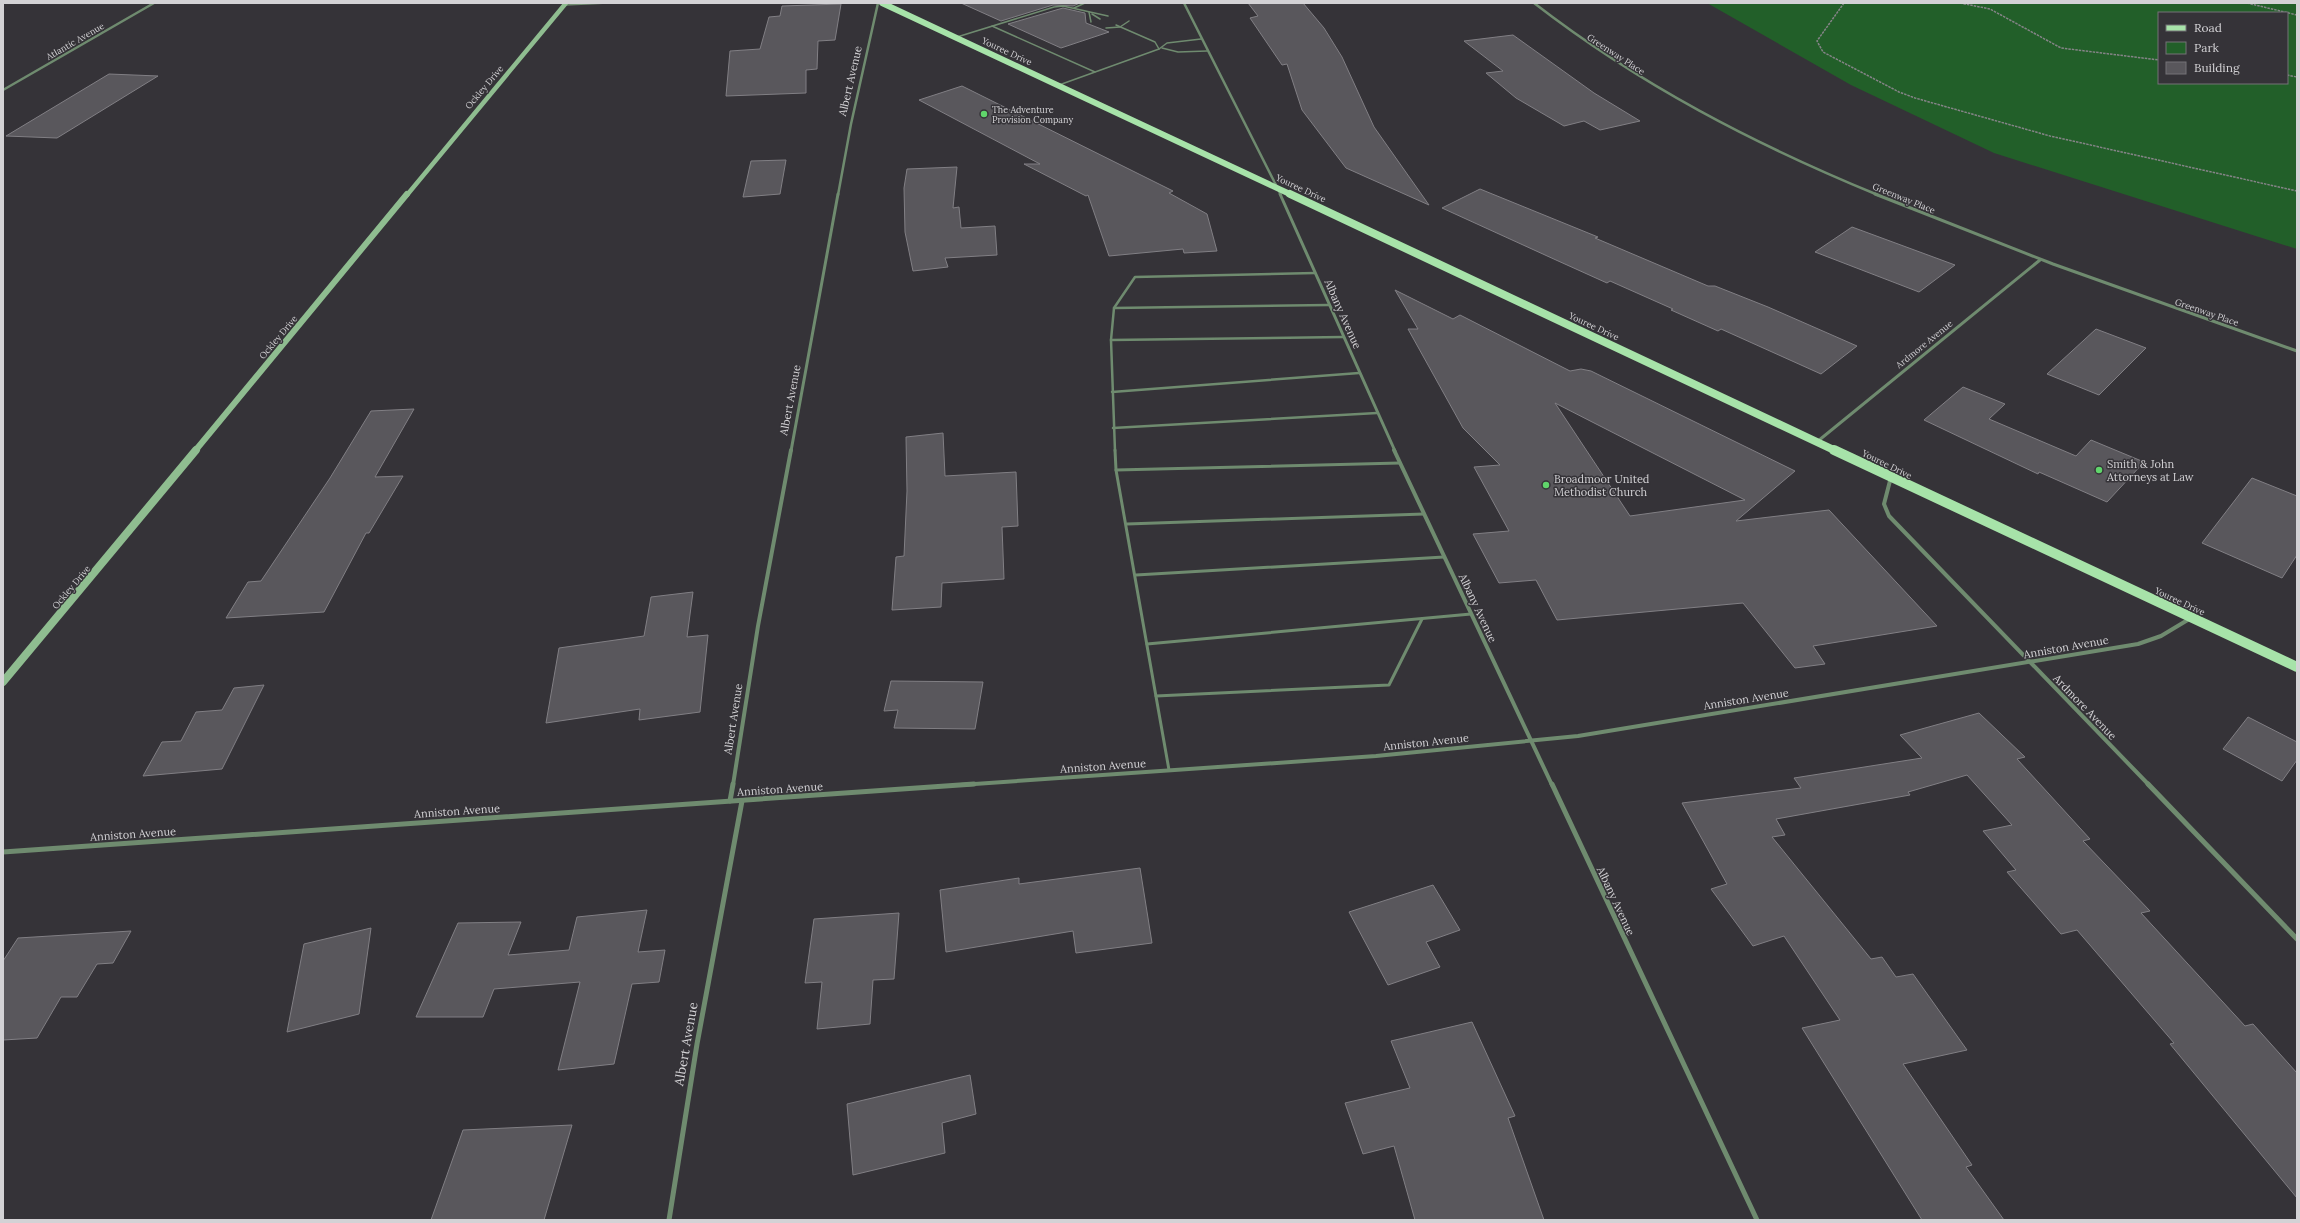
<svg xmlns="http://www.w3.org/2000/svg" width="2300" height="1223" font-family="Lora,serif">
  <rect width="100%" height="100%" fill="#353338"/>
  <path fill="#225f29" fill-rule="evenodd" d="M1707 3H2297V249L1994 153 1851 85ZM2159 13H2287V83H2159Z"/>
  <g fill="#59575c" stroke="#817f84" fill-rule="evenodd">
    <path d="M961 3H1080L1073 6 1053 5 1001 21Z"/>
    <path d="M1248 3H1303L1324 28 1342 57 1374 127 1429 205 1346 168 1302 110 1287 64 1282 65 1250 18 1258 16Z"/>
    <path d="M841 4 835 40 818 41 817 69 806 70V93L726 96 730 51 760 49 769 17 780 16 782 6Z"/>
    <path d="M1063 8 1085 13 1086 23 1109 32 1061 48 1008 24Z"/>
    <path d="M1513 35 1594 93 1640 121 1600 130 1584 121 1564 126 1516 98 1486 73 1503 71 1464 41Z"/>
    <path d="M109 74 158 76 57 138 6 136Z"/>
    <path d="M962 86 1173 191 1169 193 1207 214 1217 251 1184 253 1183 249 1109 256 1088 195 1086 196 1024 164H1040L919 100Z"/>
    <path d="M786 160 780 194 743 197 751 161Z"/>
    <path d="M957 167 953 208 959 207 961 228 995 226 997 255 945 258 948 267 913 271 905 232 904 188 907 169Z"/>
    <path d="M1480 189 1598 237 1595 238 1708 286H1715L1768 307 1857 346 1821 374 1721 329 1718 331 1671 310 1673 309 1610 281 1607 283 1556 260 1442 208Z"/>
    <path d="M1852 227 1955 265 1919 292 1815 252Z"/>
    <path d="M1395 290 1453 319 1460 315 1570 371 1581 369 1591 371 1795 471 1736 521 1829 510 1937 626 1813 646 1825 664 1795 668 1743 603 1557 620 1536 580 1499 583 1473 534 1509 531 1474 467 1500 465 1463 428 1408 329H1418ZM1555 403 1745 500 1630 516Z"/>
    <path d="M2096 329 2146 348 2099 395 2047 374Z"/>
    <path d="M1963 387 2005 404 1989 419 2076 456 2091 440 2144 462 2107 502 2039 472 2038 474 1924 420Z"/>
    <path d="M414 409 375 477 403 476 369 533H366L324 612 226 618 248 582 261 581 330 478 371 411Z"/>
    <path d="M943 433 945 476 1016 472 1018 526 1002 527 1004 579 942 583 941 607 892 610 896 557 904 556 907 491 906 437Z"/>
    <path d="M2252 478 2297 496V555L2282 578 2202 543Z"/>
    <path d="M693 592 687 637 708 635 700 712 639 720 640 709 546 723 559 648 644 636 651 597Z"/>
    <path d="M891 681 983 682 975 729 894 728 898 710 884 711Z"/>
    <path d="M264 685 222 769 143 776 162 742 181 741 196 712 222 710 234 688Z"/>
    <path d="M1979 713 2025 757 2017 759 2090 839 2083 841 2150 911 2141 913 2245 1026 2253 1024 2297 1073V1198L2170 1044 2174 1043 2077 930 2061 934 2007 872 2016 870 1983 831 2012 825 1967 775 1908 792 1910 795 1776 819 1785 835 1772 837 1871 959 1882 957 1896 977 1913 974 1967 1050 1903 1064 1972 1165 1966 1167 2004 1220H1922L1802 1028 1840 1020 1784 936 1753 946 1711 889 1727 884 1682 803 1801 788 1794 778 1922 758 1900 735Z"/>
    <path d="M2248 717 2297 742V760L2282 781 2223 749Z"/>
    <path d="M1140 868 1152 943 1076 953 1073 931 946 952 940 890 1019 878V884Z"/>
    <path d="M1433 885 1460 930 1426 942 1440 967 1388 985 1349 912Z"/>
    <path d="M647 910 638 952 665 950 659 982 632 984 614 1064 558 1070 580 982 494 989 483 1017H416L458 923 521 922 508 955 569 950 577 917Z"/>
    <path d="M899 913 894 979 873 980 870 1024 817 1029 822 982 805 983 814 919Z"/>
    <path d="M371 928 359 1014 287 1032 304 944Z"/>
    <path d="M131 931 113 963 97 964 77 997H61L37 1038 3 1040V961L18 938Z"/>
    <path d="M1472 1022 1515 1116 1508 1118 1544 1220H1415L1394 1146 1363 1154 1345 1103 1410 1088 1391 1041Z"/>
    <path d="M970 1075 976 1114 942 1123 945 1153 853 1175 847 1104Z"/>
    <path d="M572 1125 544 1220H431L463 1130Z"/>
  </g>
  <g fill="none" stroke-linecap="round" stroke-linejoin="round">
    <g stroke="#858487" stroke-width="1.5" stroke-dasharray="2.5 1" stroke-linecap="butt">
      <path d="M1844 3 1817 41 1823 52 1899 92 1915 98 2050 136 2297 191"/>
      <path d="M1960 3 1990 9 2061 48 2159 60"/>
      <path d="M2247 3 2297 15"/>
      <path d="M2287 75 2297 77"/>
    </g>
    <g stroke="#6f8b6f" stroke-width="1.5">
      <path d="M565 5 608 3"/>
      <path d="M1074 8 1085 3"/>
      <path d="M1089 12 1091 22"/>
      <path d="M1092 14 1100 19"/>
      <path d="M1116 25 1155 42 1159 49"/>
      <path d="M992 26 1095 72"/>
      <path d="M1106 28 1120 27 1129 21"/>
      <path d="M957 37 1054 7 1063 6 1108 16"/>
      <path d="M1162 48 1178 52 1207 51"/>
      <path d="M1059 85 1159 49 1167 43 1201 39"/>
    </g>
    <g stroke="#6f8b6f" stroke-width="2.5">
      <path d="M1114 308 1329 305"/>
      <path d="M1111 340 1343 337"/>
      <path d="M1112 392 1359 373"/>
      <path d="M1113 428 1377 413"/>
      <path d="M1115 451 1111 340 1114 308 1135 277 1315 273"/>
    </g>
    <g stroke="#6f8b6f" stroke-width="3">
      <path d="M1115 450 1116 470 1169 770"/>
      <path d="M1116 470 1400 463"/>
      <path d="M1127 524 1424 514"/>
      <path d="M1136 575 1444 557"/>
      <path d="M1147 644 1471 614"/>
      <path d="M1156 696 1389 685 1422 619"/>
    </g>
    <g stroke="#6f8b6f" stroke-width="2.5">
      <path d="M1184 3 1281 195"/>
      <path d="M1534 3C1640 85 1754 144 1878 195"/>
      <path d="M3 90 154 3"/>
      <path d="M838 195 851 124 878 3"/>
    </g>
    <g stroke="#6f8b6f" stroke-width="3">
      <path d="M1280 194 1395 451"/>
      <path d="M1875 194 2053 264 2297 351"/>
      <path d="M1818 441 2040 260"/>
      <path d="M791 451 838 194"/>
    </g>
    <g stroke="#6f8b6f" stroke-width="4">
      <path d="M1394 450 1552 785"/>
      <path d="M1891 477 1884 504 1889 516 2149 785"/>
      <path d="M733 785 758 626 791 450"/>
      <path d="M960 785 1376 756 1578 736 2138 644 2161 636 2191 618"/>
    </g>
    <g stroke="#6f8b6f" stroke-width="5">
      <path d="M1552 784 1757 1220"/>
      <path d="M2148 784 2297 939"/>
      <path d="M730 801 733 784"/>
      <path d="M3 852 974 784"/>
      <path d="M669 1220 697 1044 742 801"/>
    </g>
    <path stroke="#8fbd90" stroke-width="4.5" d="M407 195 566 3"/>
    <path stroke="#8fbd90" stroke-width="6" d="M195 451 407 194"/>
    <path stroke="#8fbd90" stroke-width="8" d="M3 682 196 450"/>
    <path stroke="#a7e3a9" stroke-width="6" d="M882 3 1292 195"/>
    <path stroke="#a7e3a9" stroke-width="8" d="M1290 194 1836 451"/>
    <path stroke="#a7e3a9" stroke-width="10" d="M1834 450 2297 667"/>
  </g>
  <g fill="#60d56b" stroke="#353338" stroke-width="1.5">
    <circle cx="984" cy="114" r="4"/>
    <circle cx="2099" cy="470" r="4"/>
    <circle cx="1546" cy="485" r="4"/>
  </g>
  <g text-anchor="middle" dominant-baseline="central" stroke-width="3" stroke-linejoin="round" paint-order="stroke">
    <g font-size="9" fill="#d3d2d5" stroke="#353338">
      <text transform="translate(75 41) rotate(-30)">Atlantic Avenue</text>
      <text transform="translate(1007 51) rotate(25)">Youree Drive</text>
      <text transform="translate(1616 54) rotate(33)">Greenway Place</text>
      <text transform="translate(484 87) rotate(-50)">Ockley Drive</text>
      <text transform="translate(1301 188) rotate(25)">Youree Drive</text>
      <text transform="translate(1904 198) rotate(22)">Greenway Place</text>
      <text transform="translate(2207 312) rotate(19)">Greenway Place</text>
      <text transform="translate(1594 326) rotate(25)">Youree Drive</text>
      <text transform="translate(278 337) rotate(-50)">Ockley Drive</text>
      <text transform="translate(1924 344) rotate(-39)">Ardmore Avenue</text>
      <text transform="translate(1887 464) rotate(26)">Youree Drive</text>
      <text transform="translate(71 587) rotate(-50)">Ockley Drive</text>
      <text transform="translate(2180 601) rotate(25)">Youree Drive</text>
    </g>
    <g font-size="9" fill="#d3d2d5" stroke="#353338" text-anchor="start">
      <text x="992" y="109">The Adventure<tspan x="992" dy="10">Provision Company</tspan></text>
    </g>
    <g font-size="11" fill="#d3d2d5" stroke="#353338">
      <text transform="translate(850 81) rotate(-77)">Albert Avenue</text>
      <text transform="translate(1343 314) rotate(66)">Albany Avenue</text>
      <text transform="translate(790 400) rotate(-79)">Albert Avenue</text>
      <text transform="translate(1478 608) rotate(65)">Albany Avenue</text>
      <text transform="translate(2066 647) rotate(-10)">Anniston Avenue</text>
      <text transform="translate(1746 699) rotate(-9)">Anniston Avenue</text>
      <text transform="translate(2085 707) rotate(46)">Ardmore Avenue</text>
      <text transform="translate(733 719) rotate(-81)">Albert Avenue</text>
      <text transform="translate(1426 742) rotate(-6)">Anniston Avenue</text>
      <text transform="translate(1103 766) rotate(-4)">Anniston Avenue</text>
      <text transform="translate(780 789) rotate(-4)">Anniston Avenue</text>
      <text transform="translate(457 811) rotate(-4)">Anniston Avenue</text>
      <text transform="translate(133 834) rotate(-4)">Anniston Avenue</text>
      <text transform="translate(1616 901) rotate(65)">Albany Avenue</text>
    </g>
    <g font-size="11" fill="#d3d2d5" stroke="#353338" text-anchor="start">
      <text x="2107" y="464">Smith &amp; John<tspan x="2107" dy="13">Attorneys at Law</tspan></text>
      <text x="1554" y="479">Broadmoor United<tspan x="1554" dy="13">Methodist Church</tspan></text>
    </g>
    <g font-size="13" fill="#d3d2d5" stroke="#353338">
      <text transform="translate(686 1044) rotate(-80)">Albert Avenue</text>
    </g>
  </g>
  <rect width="2300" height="1223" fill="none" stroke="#d3d2d5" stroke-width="8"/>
  <rect x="2158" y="12" width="130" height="72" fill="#353338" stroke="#747377"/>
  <rect x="2166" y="25" width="20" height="6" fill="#a7e3a9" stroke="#747377"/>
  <text x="2194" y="32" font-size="12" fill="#d3d2d5">Road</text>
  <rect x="2166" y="42" width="20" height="12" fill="#225f29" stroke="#747377"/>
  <text x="2194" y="52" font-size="12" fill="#d3d2d5">Park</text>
  <rect x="2166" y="62" width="20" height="12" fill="#59575c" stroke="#747377"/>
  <text x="2194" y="72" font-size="12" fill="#d3d2d5">Building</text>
</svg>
